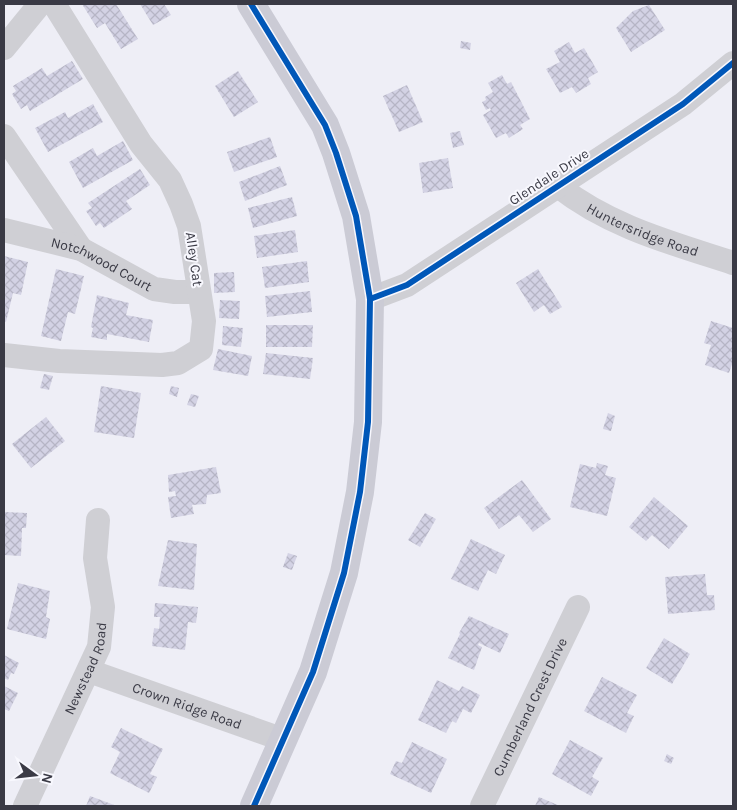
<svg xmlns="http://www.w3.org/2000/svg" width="737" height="810" font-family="Karla,sans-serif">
  <defs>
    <pattern id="building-cross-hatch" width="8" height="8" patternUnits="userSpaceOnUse" patternTransform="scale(1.25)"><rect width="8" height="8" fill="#d3d2e4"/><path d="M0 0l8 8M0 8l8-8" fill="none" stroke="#b6b5c5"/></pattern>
  </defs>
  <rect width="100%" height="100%" fill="#eeeef6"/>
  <g fill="url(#building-cross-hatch)">
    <path d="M82 4H116L138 39 121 49 105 23 97 28Z"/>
    <path d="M140 4H164L171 15 153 25Z"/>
    <path d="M649 5 665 30 631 52 616 28 633 11Z"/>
    <path d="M461 41 471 43 470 50 460 48Z"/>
    <path d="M569 42 575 53 584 48 598 72 588 78 591 84 576 93 572 87 560 93 546 69 560 62 554 51Z"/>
    <path d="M72 61 83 79 30 111 27 105 21 109 12 94 16 91 13 86 42 68 47 76Z"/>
    <path d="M238 71 258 102 234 117 215 86Z"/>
    <path d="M502 75 507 84 511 82 530 119 520 125 523 129 509 138 506 133 496 138 483 115 491 110 490 108 486 110 482 102 486 100 485 97 493 92 488 83Z"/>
    <path d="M407 85 423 122 399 132 383 96Z"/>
    <path d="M93 104 103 122 48 152 35 128 65 112 68 118Z"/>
    <path d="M460 131 464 145 453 148 450 133Z"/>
    <path d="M270 137 277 157 234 172 227 152Z"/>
    <path d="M123 141 133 160 83 188 69 162 93 148 97 156Z"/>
    <path d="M448 158 453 188 423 193 419 163Z"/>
    <path d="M280 166 287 185 245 201 239 182Z"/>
    <path d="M140 169 150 185 126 201 132 209 104 228 100 223 96 226 86 211 92 208 88 203Z"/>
    <path d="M292 197 297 216 253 228 248 208Z"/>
    <path d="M295 230 298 252 257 258 254 236Z"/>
    <path d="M4 256 28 262 21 295 13 293 6 322 4 321Z"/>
    <path d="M307 261 309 282 265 288 262 267Z"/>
    <path d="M56 269 84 276 75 314 68 312 61 341 41 336Z"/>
    <path d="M538 269 562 307 550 314 544 305 534 312 516 283Z"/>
    <path d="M234 272 235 292 214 293V273Z"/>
    <path d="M310 291 312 312 267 317 265 296Z"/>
    <path d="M97 295 129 303 126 315 153 320 149 342 107 334V340L91 337 93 328 91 327Z"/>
    <path d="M220 300 240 301 239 319 219 318Z"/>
    <path d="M711 321 733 328V361L729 373 705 365 711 345 704 343Z"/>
    <path d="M266 325H313L312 347H266Z"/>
    <path d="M223 326 243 328 241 347 222 345Z"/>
    <path d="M218 349 252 356 248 376 213 370Z"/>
    <path d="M266 353 313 358 310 379 263 374Z"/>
    <path d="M44 374 53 376 49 390 40 388Z"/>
    <path d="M101 386 141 393 134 438 94 432Z"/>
    <path d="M171 386 179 388 177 397 169 394Z"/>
    <path d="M191 394 199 396 195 407 187 405Z"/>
    <path d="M608 413 615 416 611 431 603 429Z"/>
    <path d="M46 417 65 441 31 468 12 444Z"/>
    <path d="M597 463 608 466 605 475 616 478 607 516 570 507 580 464 596 468Z"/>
    <path d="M216 467 221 493 207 495 206 504 192 505 194 514 171 518 168 497 176 496 175 491 169 492 168 475Z"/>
    <path d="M522 480 551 519 533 532 519 515 499 529 484 508Z"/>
    <path d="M654 497 688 526 669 549 652 535 646 541 629 527Z"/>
    <path d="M4 512 27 513 26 528H22L21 556 4 555Z"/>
    <path d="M425 513 436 519 420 547 408 540Z"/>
    <path d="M471 539 505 555 496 574 488 570 478 591 451 579Z"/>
    <path d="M168 540 197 544 194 590 158 586Z"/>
    <path d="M288 553 297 556 292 570 283 567Z"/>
    <path d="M705 574 707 595H714L715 610 668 614 665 577Z"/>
    <path d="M18 583 50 591 46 617 50 619 46 639 7 629Z"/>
    <path d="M155 603 198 607 196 623 188 622 185 650 152 646 154 628 159 629 160 617H154Z"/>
    <path d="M469 616 509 634 500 653 479 643 478 645 482 647 474 670 448 658 460 634 459 633Z"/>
    <path d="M664 638 690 654 672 684 646 668Z"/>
    <path d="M4 655 19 663 14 674 11 673 8 680 4 678Z"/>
    <path d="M602 677 637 695 627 713 634 716 626 733 584 711Z"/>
    <path d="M437 680 459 691 462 686 480 695 471 713 463 709 456 723 452 721 446 733 418 720Z"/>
    <path d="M4 686 18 693 9 711 4 709Z"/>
    <path d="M121 728 163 749 150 774 157 777 149 793 110 773 120 752 111 747Z"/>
    <path d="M570 740 603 758 592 777 599 781 591 796 552 774Z"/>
    <path d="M412 742 447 759 431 793 390 774 396 761 402 763Z"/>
    <path d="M667 754 674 758 671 764 664 761Z"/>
    <path d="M90 796 117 806H86Z"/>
    <path d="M539 797 560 806H535Z"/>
  </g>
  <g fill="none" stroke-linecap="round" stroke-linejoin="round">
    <g stroke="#cfcfd4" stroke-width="24">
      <path d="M4 48 40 4"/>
      <path d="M4 136 81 249"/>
      <path id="s1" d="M558 186C610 227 672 243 733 263"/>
      <path id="s2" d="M4 230 81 249 154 289 175 292H198"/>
      <path d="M370 299 407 285 558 186 683 104 733 63"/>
      <path d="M4 355 59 361 162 365 178 363 201 349 204 321 189 226 181 204 170 180 141 144 54 4"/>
      <path id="s3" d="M89 671 284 740"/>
      <path id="s4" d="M25 806 99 647 103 607 95 558 98 520"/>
      <path id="s5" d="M482 806 578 607"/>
    </g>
    <path stroke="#cbcbd5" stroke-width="28" d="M251 4 325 125 336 153 356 216 370 299 368 422 360 492 344 573 313 672 254 806"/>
    <defs>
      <g id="cycleway">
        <path d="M251 4 325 125 336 153 356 216 370 299 368 422 360 492 344 573 313 672 254 806"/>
        <path d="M370 299 407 285 558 186 683 104 733 63"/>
      </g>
    </defs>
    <use href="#cycleway" stroke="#f8f8fe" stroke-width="9"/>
    <use href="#cycleway" stroke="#0057b8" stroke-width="6"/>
  </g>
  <g text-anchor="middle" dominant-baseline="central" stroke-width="4" stroke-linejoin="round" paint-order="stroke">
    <g font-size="14" fill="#3a3a45" stroke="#f8f8fe">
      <text transform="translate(549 177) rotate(-33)">Glendale Drive</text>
      <text stroke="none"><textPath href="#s1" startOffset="96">Huntersridge Road</textPath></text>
      <text transform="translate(194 259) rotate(82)">Alley Cat</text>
      <text stroke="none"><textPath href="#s2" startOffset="104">Notchwood Court</textPath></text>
      <text stroke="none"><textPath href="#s4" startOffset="151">Newstead Road</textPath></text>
      <text stroke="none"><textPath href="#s3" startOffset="104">Crown Ridge Road</textPath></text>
      <text stroke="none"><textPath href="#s5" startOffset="110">Cumberland Crest Drive</textPath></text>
    </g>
  </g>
  <rect width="737" height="810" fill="none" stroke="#3a3a45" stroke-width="10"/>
  <g transform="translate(35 775) rotate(105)" stroke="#f8f8fe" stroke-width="4" paint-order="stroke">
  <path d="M0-4L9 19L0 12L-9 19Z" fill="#3a3a45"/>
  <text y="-8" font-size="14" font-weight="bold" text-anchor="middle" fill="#3a3a45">N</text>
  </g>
</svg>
